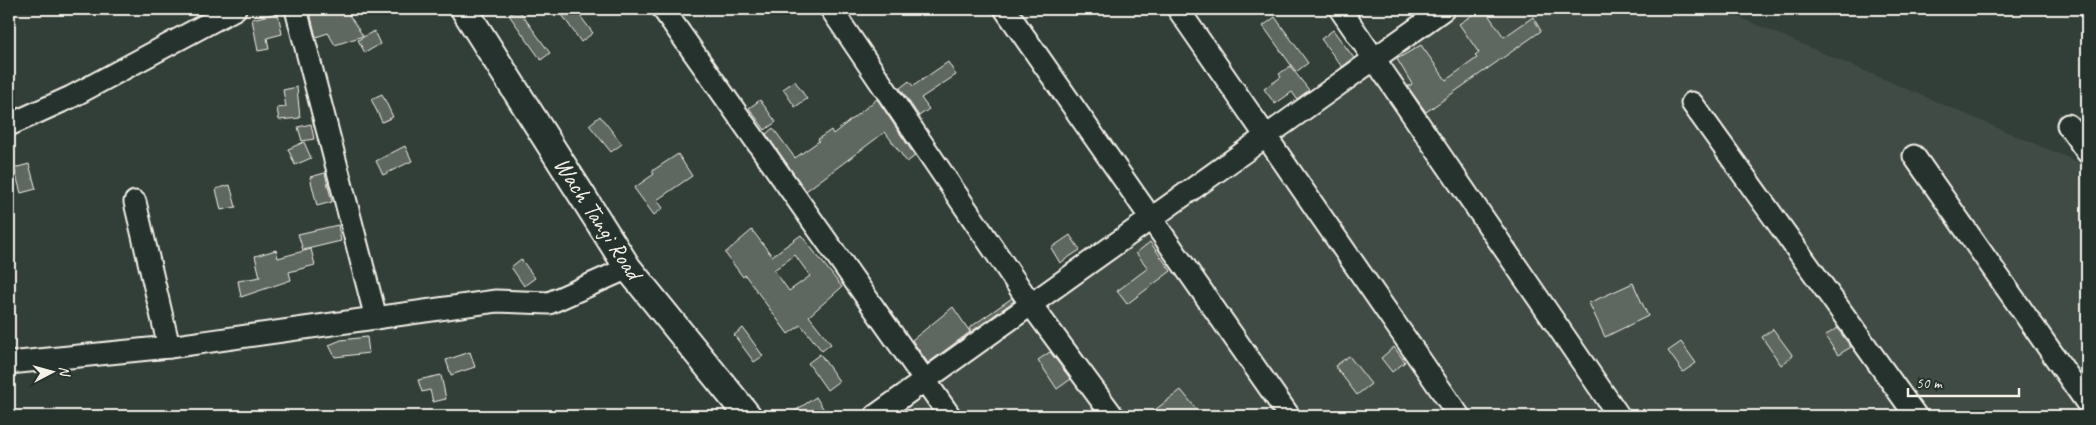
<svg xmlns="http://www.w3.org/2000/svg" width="2096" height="425" font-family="Caveat,sans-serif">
  <rect width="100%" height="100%" fill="#323e38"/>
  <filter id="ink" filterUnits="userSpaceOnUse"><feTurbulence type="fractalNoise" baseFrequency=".02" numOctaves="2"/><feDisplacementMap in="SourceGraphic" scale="10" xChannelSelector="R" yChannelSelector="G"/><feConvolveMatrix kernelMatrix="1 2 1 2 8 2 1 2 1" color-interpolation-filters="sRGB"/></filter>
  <g filter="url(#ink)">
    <path fill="#404b44" d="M1449 9H1720L2087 166V416H868Z"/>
    <g fill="#5f6861" stroke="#f4f1e8" fill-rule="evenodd">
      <path d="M309 9H345L363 36 335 45 328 33 316 37Z"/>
      <path d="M518 9 550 53 541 60 509 15Z"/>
      <path d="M558 9H575L593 33 581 42Z"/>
      <path d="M1481 9H1484L1504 37 1533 17 1541 31 1426 112 1408 87 1412 84 1397 59 1421 45 1446 80 1477 58 1475 56 1479 53 1459 24Z"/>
      <path d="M278 13 282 34 267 38 269 49 258 51 252 19Z"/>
      <path d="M1275 17 1308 63 1296 72 1263 26Z"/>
      <path d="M1333 30 1354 58 1342 67 1321 39Z"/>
      <path d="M374 31 380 44 365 53 358 40Z"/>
      <path d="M948 62 956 75 921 98 929 109 919 116 900 88 909 81 913 86Z"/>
      <path d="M1290 66 1309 90 1297 99 1292 92 1275 104 1264 89 1281 77 1279 74Z"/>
      <path d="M795 81 807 99 795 107 783 89Z"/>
      <path d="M297 87 300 118 279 120 277 108 286 107 283 90Z"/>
      <path d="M382 94 393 117 382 122 371 99Z"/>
      <path d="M877 99 915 156 907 162 885 132 806 191 766 134 773 128 795 158 819 141 818 139 831 130 833 134Z"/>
      <path d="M760 100 776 122 765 130 749 108Z"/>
      <path d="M600 116 622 144 611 152 589 125Z"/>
      <path d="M311 124 314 139 302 141 298 127Z"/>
      <path d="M304 142 311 158 295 165 288 149Z"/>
      <path d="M405 146 412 161 383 175 376 161Z"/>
      <path d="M678 154 692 176 657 200 663 208 654 215 634 188 654 174 652 171Z"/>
      <path d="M29 164 36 189 21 193 14 168Z"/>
      <path d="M325 173 332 202 317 206 310 177Z"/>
      <path d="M230 185 236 207 221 210 216 189Z"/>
      <path d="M338 225 341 241 303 250 298 234Z"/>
      <path d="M752 230 772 256 801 235 842 287 809 316 831 344 822 351 801 325 788 334 745 275 743 277 725 253ZM795 255 810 276 789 291 774 270Z"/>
      <path d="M1070 235 1080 250 1060 263 1051 248Z"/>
      <path d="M1150 242 1171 271 1127 304 1117 291 1148 268 1136 253Z"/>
      <path d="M311 249 315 265 289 272 291 280 241 297 238 281 260 277 255 256 276 250 278 258Z"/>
      <path d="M521 259 535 278 524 286 511 267Z"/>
      <path d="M1633 283 1648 316 1605 337 1589 303Z"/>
      <path d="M1012 298 1014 301 971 332 969 328Z"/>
      <path d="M953 307 970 332 928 363 912 340Z"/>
      <path d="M743 328 763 356 754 362 734 335Z"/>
      <path d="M1837 328 1851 347 1838 355 1825 336Z"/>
      <path d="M1773 329 1793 356 1781 365 1762 337Z"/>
      <path d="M367 337 369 353 335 357 329 345 341 340Z"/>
      <path d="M1681 342 1696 363 1683 372 1668 351Z"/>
      <path d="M1394 347 1405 362 1392 372 1381 358Z"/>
      <path d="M470 352 475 367 451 375 446 360Z"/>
      <path d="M1050 352 1071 379 1057 389 1038 360Z"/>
      <path d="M820 354 839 381 827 390 808 363Z"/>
      <path d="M1349 356 1371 384 1357 395 1335 366Z"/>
      <path d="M441 375 446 399 433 402 430 390 422 392 418 380Z"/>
      <path d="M1181 390 1202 416H1147Z"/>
      <path d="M816 397 828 416H787Z"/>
    </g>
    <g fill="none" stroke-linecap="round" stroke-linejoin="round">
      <defs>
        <g id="minor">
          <path d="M296 9 376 318"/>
          <path d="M663 9 950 416"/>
          <path d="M831 9 1032 306 1113 416"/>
          <path d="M1005 9 1289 416"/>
          <path d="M1178 9 1459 416"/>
          <path d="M1340 9 1619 416"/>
          <path d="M1692 103 1916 416"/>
          <path d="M9 125 71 97 235 9"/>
          <path d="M2068 125 2087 152"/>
          <path d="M1914 156 2087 403"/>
          <path d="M135 202 169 347"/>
          <path d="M9 363 169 347 496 301 549 303 628 268"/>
          <path d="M875 416 1444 9"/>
        </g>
        <path id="major" d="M464 9 628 268 748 416"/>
      </defs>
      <use href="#minor" stroke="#f4f1e8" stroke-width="25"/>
      <use href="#major" stroke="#f4f1e8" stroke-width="30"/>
      <use href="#minor" stroke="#26332d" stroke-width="21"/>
      <use href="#major" stroke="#26332d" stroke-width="26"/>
    </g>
  </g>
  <g text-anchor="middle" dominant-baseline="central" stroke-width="4" stroke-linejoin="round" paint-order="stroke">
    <g font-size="24" fill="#f4f1e8" stroke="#26332d">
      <text transform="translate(598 218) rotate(57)">Wach Tangi Road</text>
    </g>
  </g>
  <rect width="2096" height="425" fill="none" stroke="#26332d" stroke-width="30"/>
  <rect x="15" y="15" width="2066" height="395" fill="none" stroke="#f4f1e8" stroke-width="2" filter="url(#ink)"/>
  <g transform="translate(52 372) rotate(84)" stroke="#26332d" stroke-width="4" paint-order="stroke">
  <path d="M0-4L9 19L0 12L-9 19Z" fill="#f4f1e8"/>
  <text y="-8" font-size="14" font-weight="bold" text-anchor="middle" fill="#f4f1e8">N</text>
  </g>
  <path d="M1908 388v8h111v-8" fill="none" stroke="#f4f1e8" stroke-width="2.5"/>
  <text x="1916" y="388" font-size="15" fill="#f4f1e8" stroke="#26332d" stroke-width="4" paint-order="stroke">50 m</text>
</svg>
